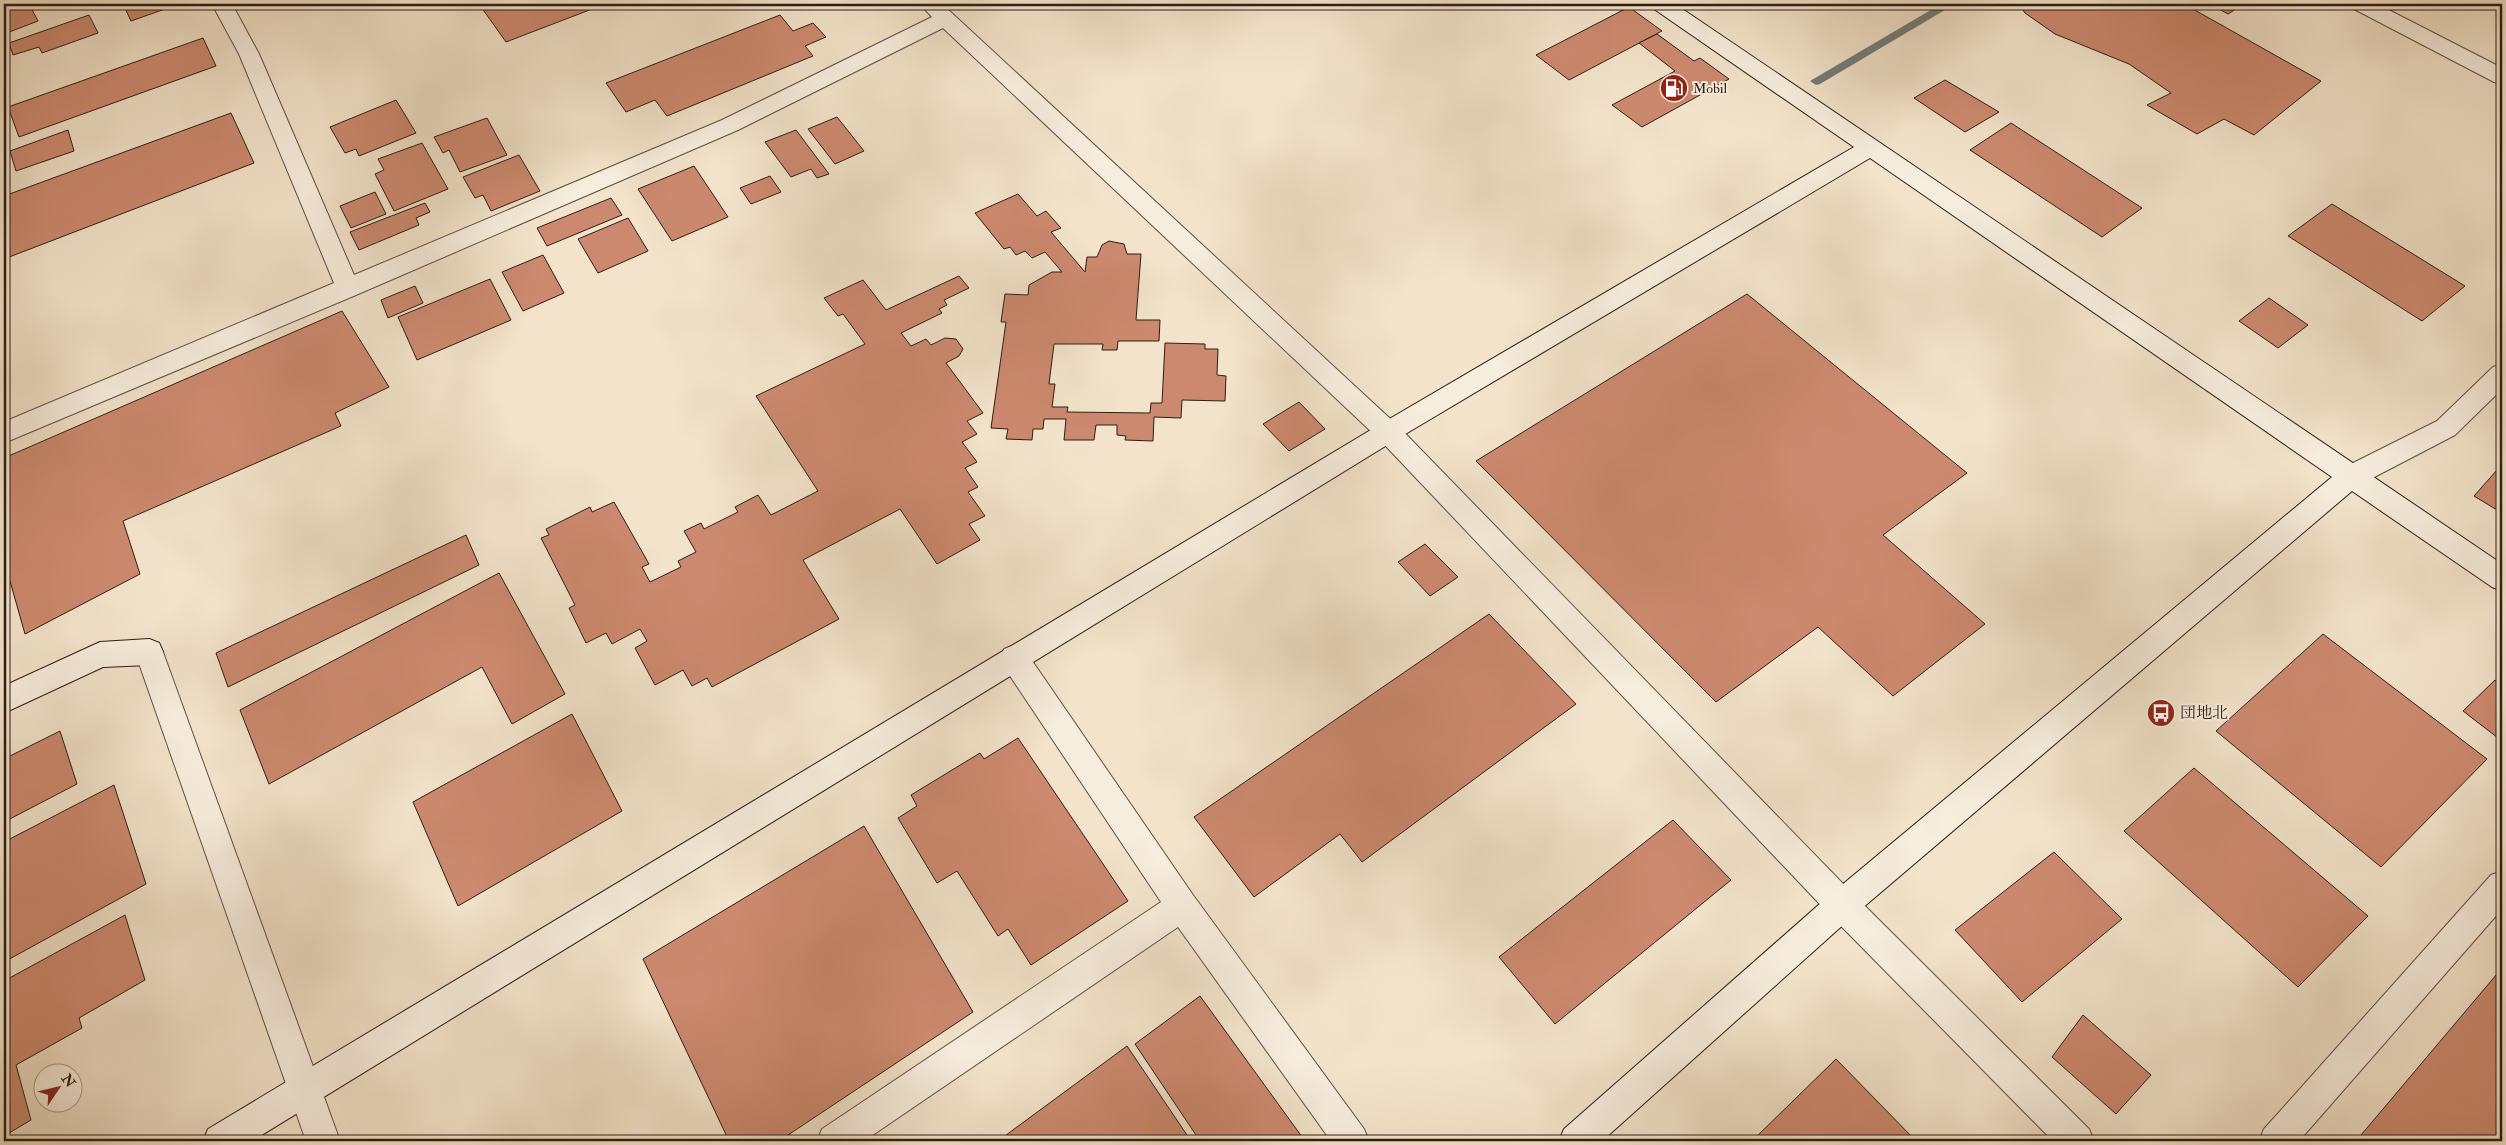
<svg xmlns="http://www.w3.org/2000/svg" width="2506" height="1145" font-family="'IM FELL Double Pica','Noto Serif JP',serif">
  <rect width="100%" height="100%" fill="#f2e3ca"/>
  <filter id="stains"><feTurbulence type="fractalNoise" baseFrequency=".004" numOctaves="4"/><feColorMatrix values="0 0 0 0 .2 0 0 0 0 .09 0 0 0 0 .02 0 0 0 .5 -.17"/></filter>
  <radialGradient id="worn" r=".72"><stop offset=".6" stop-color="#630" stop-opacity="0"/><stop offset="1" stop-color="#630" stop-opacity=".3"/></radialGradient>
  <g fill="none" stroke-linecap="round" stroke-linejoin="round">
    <path fill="#707d7b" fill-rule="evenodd" d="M1941 4H1955L1820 84 1816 85 1810 81Z"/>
  </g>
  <g fill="#cc896f" stroke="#2c1e14">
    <path d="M16 4H29L38 21 4 34V8Z"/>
    <path d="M123 4H179L131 21Z"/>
    <path d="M479 4H605L506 42Z"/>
    <path d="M2019 4H2184L2321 81 2254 135 2224 119 2197 134 2147 105 2171 93 2129 64 2055 34 2025 13Z"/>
    <path d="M2210 4H2244L2228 14Z"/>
    <path d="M1629 7 1662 31 1569 80 1536 55Z"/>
    <path d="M89 15 98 33 42 53 39 47 13 55 9 43Z"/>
    <path d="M780 15 793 31 813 23 826 37 805 46 813 56 667 116 655 100 626 112 606 83Z"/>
    <path d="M1657 34 1694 61 1700 58 1729 79 1642 127 1612 105 1675 71 1639 43Z"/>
    <path d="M203 38 216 66 19 137 8 107Z"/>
    <path d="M1945 80 1999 112 1965 132 1914 98Z"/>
    <path d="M396 100 416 133 359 156 356 149 345 153 330 127Z"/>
    <path d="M231 113 254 163 4 259V196Z"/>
    <path d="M837 117 864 151 835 164 808 129Z"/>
    <path d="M487 118 507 155 460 172 449 150 443 153 434 137Z"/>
    <path d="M2011 123 2142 208 2102 237 1970 150Z"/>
    <path d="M68 130 74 151 16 171 10 151Z"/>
    <path d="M796 130 829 174 817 178 811 169 791 177 765 142Z"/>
    <path d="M422 143 448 189 394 211 375 174 384 170 378 159Z"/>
    <path d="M519 155 540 191 491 211 483 195 475 198 463 177Z"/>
    <path d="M694 166 728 217 672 241 638 189Z"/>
    <path d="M770 176 781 192 751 204 740 188Z"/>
    <path d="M375 192 386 214 351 228 340 206Z"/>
    <path d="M1018 194 1037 216 1046 211 1061 228 1051 232 1085 272 1087 257H1097L1102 245 1109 241 1124 244 1127 254H1141L1136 320H1160L1159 341H1118L1117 350H1102L1103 344H1054L1049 384H1055L1052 407H1068L1067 412 1150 413 1151 403H1162L1165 343 1205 344V349H1218L1217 375 1226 376 1225 401 1182 400 1181 418 1154 417 1153 441 1125 440 1126 436 1117 435V425H1096L1094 440H1064L1066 419H1044L1043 429H1033L1032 440 1006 439 1008 429 991 428 1006 322H1001L1005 294 1028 295 1029 285 1052 272H1062L1045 252 1032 258 1025 251 1016 255 1010 247 1004 249 975 213Z"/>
    <path d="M611 198 622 215 547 246 537 228Z"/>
    <path d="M425 203 430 212 416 218 419 225 359 250 350 232Z"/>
    <path d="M2332 204 2465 286 2422 321 2288 236Z"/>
    <path d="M628 218 648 251 598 273 578 239Z"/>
    <path d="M543 255 564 293 523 311 502 272Z"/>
    <path d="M959 276 969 288 944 300 947 305 939 309 942 313 901 333 911 346 926 339 931 345 945 338 956 339 963 349 959 356 946 363 983 413 967 421 977 434 962 442 977 462 965 468 978 487 968 492 985 516 969 524 980 540 937 564 900 509 803 560 839 619 712 687 707 678 692 686 683 670 655 685 635 648 647 641 640 629 612 644 606 633 586 643 569 608 575 605 541 538 549 535 546 529 590 507 592 512 614 502 649 564 642 567 650 582 681 567 678 561 696 552 684 531 701 523 704 529 738 512 735 507 758 495 771 515 818 491 756 396 865 344 843 314 838 316 824 298 863 280 886 310Z"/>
    <path d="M490 279 511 320 417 360 398 317Z"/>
    <path d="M415 286 423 303 388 318 381 300Z"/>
    <path d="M1747 294 1967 473 1883 535 1985 624 1893 696 1818 627 1716 702 1476 461Z"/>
    <path d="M2269 298 2308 325 2278 348 2239 321Z"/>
    <path d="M342 311 389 387 335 413 341 426 123 521 140 574 25 634 4 560V458Z"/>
    <path d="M1299 402 1325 429 1289 451 1263 424Z"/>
    <path d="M2497 470 2502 473V513L2474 496Z"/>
    <path d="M466 535 479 565 228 687 216 653Z"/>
    <path d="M1425 544 1458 577 1430 596 1398 562Z"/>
    <path d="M499 573 565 694 512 724 482 667 269 784 240 710Z"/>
    <path d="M1489 614 1576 704 1362 862 1340 834 1254 897 1194 817Z"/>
    <path d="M2323 634 2487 759 2381 867 2216 731Z"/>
    <path d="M2495 680 2502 685V741L2463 711Z"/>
    <path d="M572 714 622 811 458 906 413 802Z"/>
    <path d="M60 731 77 784 4 822V759Z"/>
    <path d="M1018 738 1128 901 1031 965 1008 929 998 936 957 871 937 883 898 818 917 806 911 795 980 753 984 759Z"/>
    <path d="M2194 768 2368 916 2298 987 2124 831Z"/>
    <path d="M114 785 146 884 4 962V842Z"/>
    <path d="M1673 820 1731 880 1555 1024 1499 957Z"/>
    <path d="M864 826 973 1012 779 1141H729L643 959Z"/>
    <path d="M2054 852 2122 919 2022 1002 1955 930Z"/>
    <path d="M125 915 145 980 79 1018 82 1028 16 1065 31 1120 4 1136V981Z"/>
    <path d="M2502 968V1141H2356Z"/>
    <path d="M1200 996 1305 1141H1200L1135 1044Z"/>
    <path d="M2083 1015 2151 1075 2116 1114 2052 1057Z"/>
    <path d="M1127 1046 1191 1141H998Z"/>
    <path d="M1836 1059 1916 1141H1752Z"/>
  </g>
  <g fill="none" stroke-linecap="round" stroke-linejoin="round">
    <defs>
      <g id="street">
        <path d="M212 4H232L259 54 354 275 722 120 932 17 920 4H942L1397 425 1853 894 2089 1129 2094 1141H2053L1831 916 1379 439 943 28 738 130 356 295 4 443V422L334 283 239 54Z"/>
        <path d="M2351 4H2377L2502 68V84L2494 82 2354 9Z"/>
        <path d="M2502 364V389L2455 435 2359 485 2350 488 2341 485 2337 477 2341 469 2437 421 2493 367Z"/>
        <path d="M149 639 159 643 163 652 340 1141H306L135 652 139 643Z"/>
        <path d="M1014 645 1024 649 1193 895 1364 1129 1369 1141H1331L1178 927 864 1141H817L822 1129 1161 902 1004 667 1000 658 1004 649Z"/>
        <path d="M2502 871V909L2299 1141H2259L2264 1129 2491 875Z"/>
      </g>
      <g id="secondary">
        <path d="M1651 4H1675L2502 564V591L2492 587 2352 491 1853 916 1602 1141H1559L1564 1129 1831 894 2332 477 1870 158 1397 439 252 1141H203L208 1129 1379 425 1854 147 1654 9Z"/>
        <path d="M149 639 159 643 163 652 159 661 149 665 103 667 4 713V686L100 642Z"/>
      </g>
    </defs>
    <use href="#street" stroke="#5e4f42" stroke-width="2"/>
    <use href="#secondary" stroke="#2c1e14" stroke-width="2"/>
    <use href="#street" fill="#f7eddd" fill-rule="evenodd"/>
    <use href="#secondary" fill="#f7eddd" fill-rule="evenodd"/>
  </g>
  <defs>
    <symbol id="fuel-disc" viewBox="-11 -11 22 22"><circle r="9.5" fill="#8f2418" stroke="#f7eddd"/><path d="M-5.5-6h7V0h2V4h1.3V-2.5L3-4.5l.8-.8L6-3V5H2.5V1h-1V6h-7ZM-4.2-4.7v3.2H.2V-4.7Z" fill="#fff"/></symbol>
    <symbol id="bus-disc" viewBox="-11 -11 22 22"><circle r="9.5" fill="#8f2418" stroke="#f7eddd"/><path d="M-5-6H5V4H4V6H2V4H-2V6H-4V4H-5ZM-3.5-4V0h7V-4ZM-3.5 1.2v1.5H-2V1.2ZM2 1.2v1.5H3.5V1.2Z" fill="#fff"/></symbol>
  </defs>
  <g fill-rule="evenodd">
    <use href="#fuel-disc" x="1658" y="72" width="32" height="32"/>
    <use href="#bus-disc" x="2145" y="697" width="32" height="32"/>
  </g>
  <g text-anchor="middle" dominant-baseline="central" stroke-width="4" stroke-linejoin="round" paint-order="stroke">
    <g font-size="14" fill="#2c1e14" stroke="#f7eddd" text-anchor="start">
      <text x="1693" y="88">Mobil</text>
    </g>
    <g font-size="16" fill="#2c1e14" stroke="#f7eddd" text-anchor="start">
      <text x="2180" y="713">団地北</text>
    </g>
  </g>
  <rect width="2506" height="1145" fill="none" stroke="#f2e3ca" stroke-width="20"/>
  <rect x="5" y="5" width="2496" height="1135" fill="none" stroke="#2c1e14" stroke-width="2.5"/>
  <rect x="10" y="10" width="2486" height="1125" fill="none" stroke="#2c1e14"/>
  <g transform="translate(58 1088) rotate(55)"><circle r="24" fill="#f7eddd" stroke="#a69a8d"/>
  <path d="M0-4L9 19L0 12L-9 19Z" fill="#8f2418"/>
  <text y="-8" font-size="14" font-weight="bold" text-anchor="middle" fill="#2c1e14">N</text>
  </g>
  <rect width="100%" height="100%" filter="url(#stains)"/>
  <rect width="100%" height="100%" fill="url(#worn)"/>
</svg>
